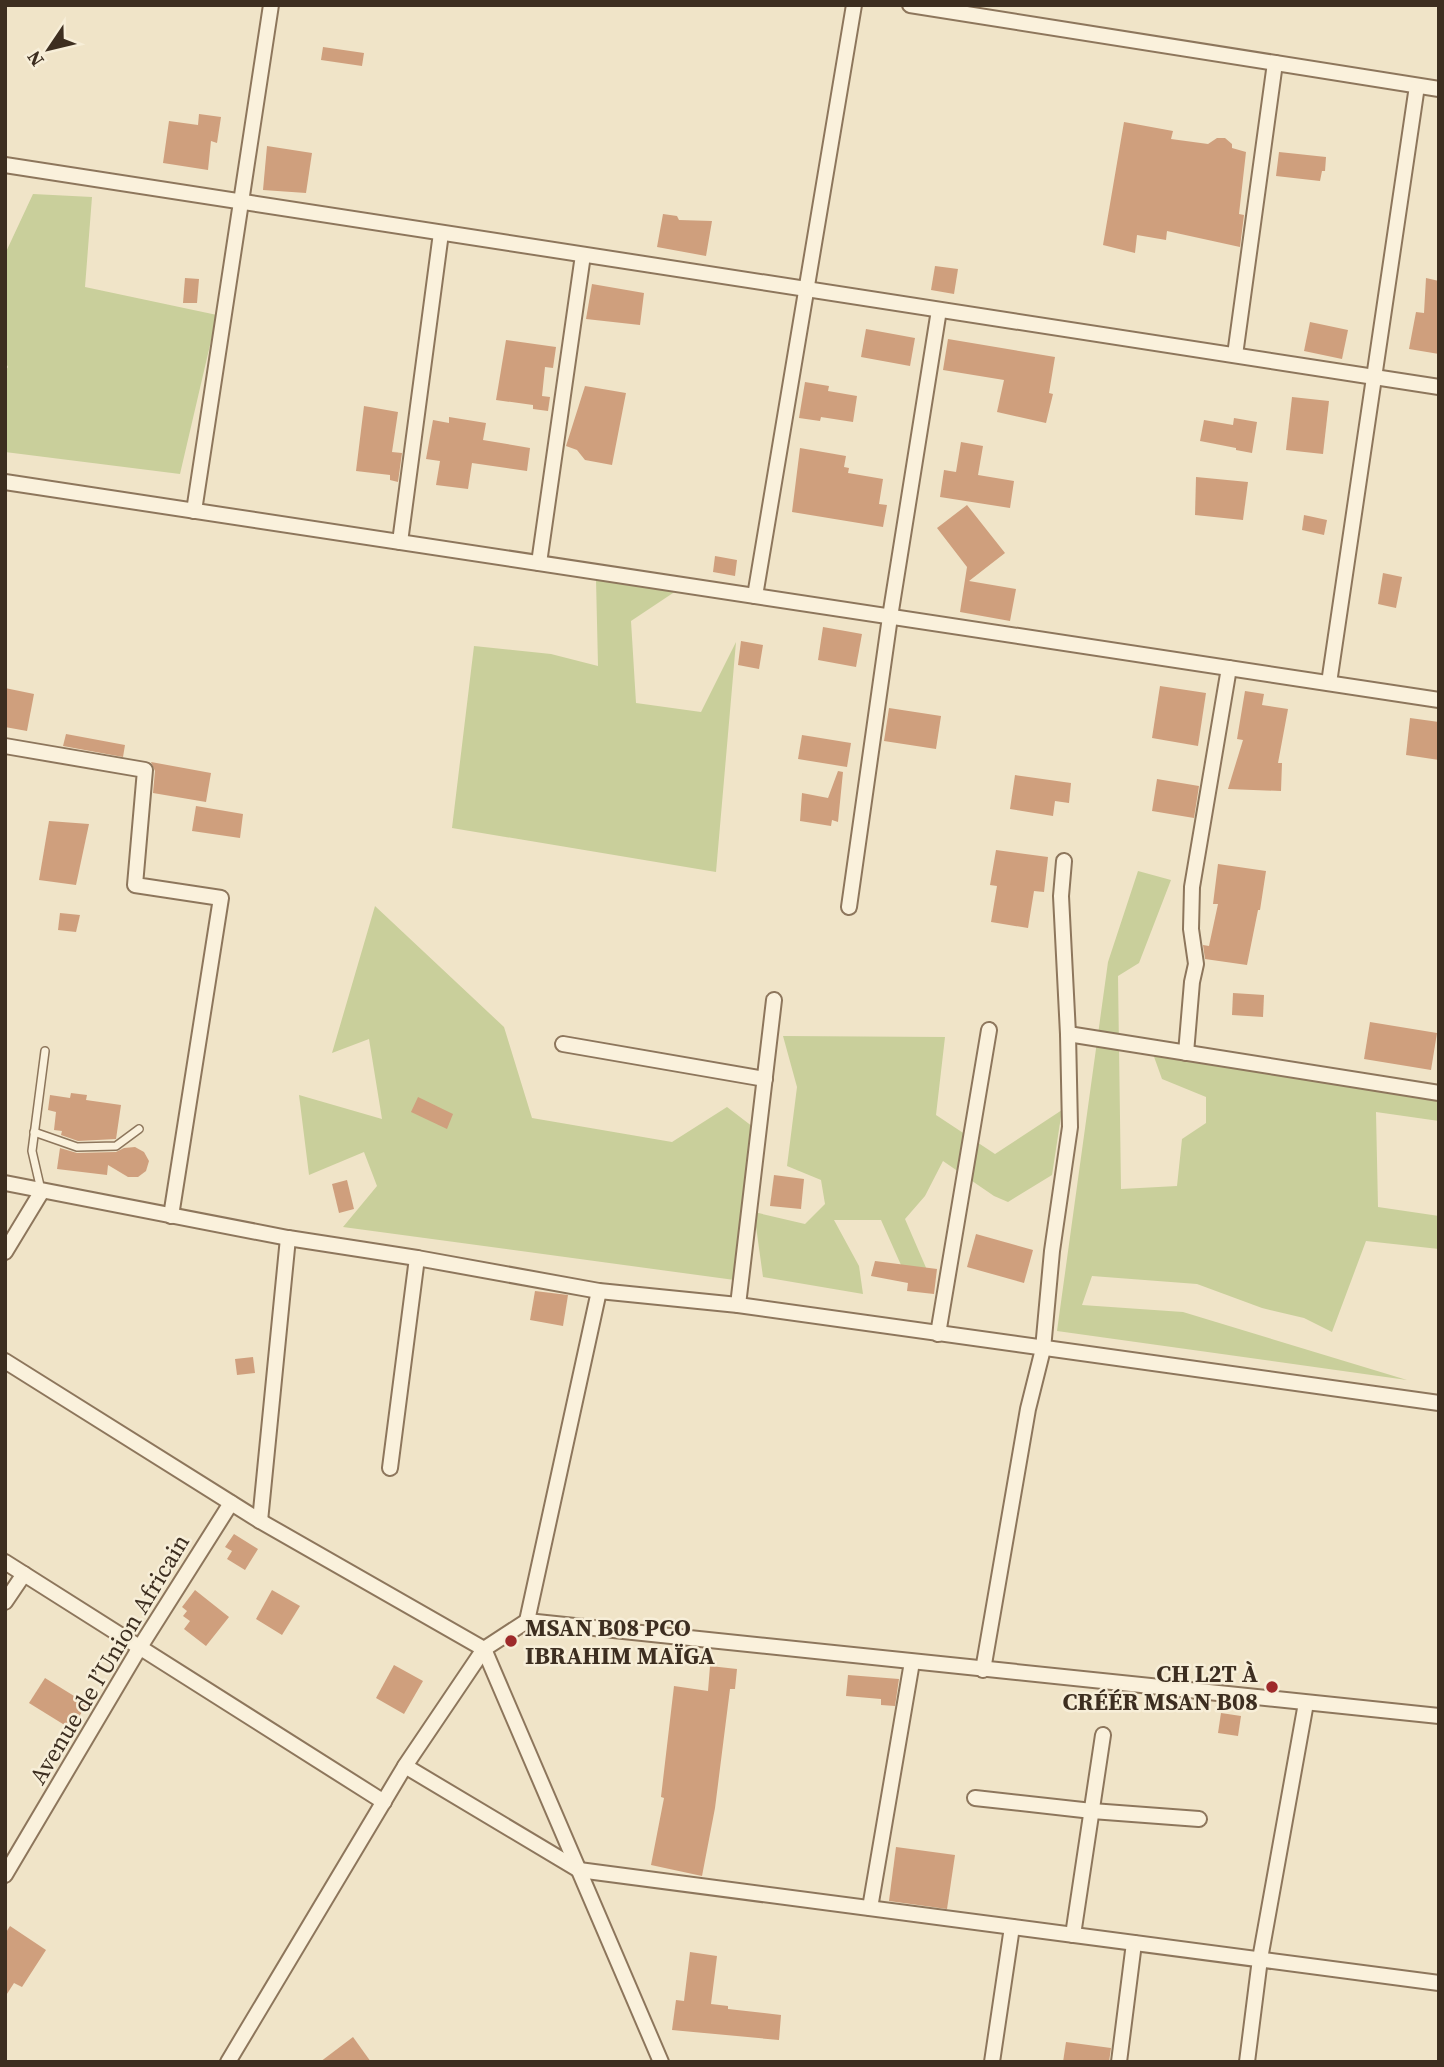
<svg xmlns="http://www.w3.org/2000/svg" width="1444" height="2067" font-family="'Source Serif 4',serif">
  <rect width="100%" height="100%" fill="#f0e4c8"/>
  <g fill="#c9cf9b">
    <path d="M33 194 92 197 85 287 217 315 180 474 5 452V372L8 367 5 361V254Z"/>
    <path d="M596 579 676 591 631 621 636 703 701 712 736 642 716 872 452 828 474 646 551 654 598 666Z"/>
    <path d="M1138 871 1171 880 1139 963 1118 976 1121 1189 1177 1186 1182 1139 1206 1123V1097L1162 1079 1148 1040 1439 1094V1121L1376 1112 1378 1207 1439 1216V1249L1366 1241 1332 1332 1304 1318 1262 1308 1197 1284 1092 1276 1082 1305 1183 1312 1407 1380 1057 1331 1108 962Z"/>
    <path d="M375 906 504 1027 532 1118 672 1142 727 1107 757 1130 742 1281 343 1227 377 1186 364 1152 309 1175 299 1095 382 1119 369 1039 332 1053Z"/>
    <path d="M783 1036 945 1037 936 1115 995 1154 1062 1110 1052 1175 1008 1202 994 1196 943 1161 925 1196 905 1219 927 1270 909 1283 881 1220H834L859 1266 863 1294 763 1277 754 1212 805 1224 825 1204 821 1180 787 1166 797 1087Z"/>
  </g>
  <g fill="#cf9f7d">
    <path d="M323 47 364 53 362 66 321 60Z"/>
    <path d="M199 114 221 117 217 143 211 141 208 170 163 163 169 121 198 125Z"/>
    <path d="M1124 122 1173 131 1171 139 1208 144 1217 138H1225L1232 144V148L1246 152 1239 214 1244 215 1240 247 1167 231 1166 240 1137 235 1135 253 1103 245Z"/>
    <path d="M267 146 312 153 306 193 263 190Z"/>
    <path d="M1279 152 1326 157 1325 171H1322L1320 181 1276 176Z"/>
    <path d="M663 214 677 216 679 220 712 221 706 256 657 247Z"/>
    <path d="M935 266 958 269 954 294 931 290Z"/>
    <path d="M185 278 199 279 197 303H183Z"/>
    <path d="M1426 278 1439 281V354L1409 349 1416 312 1424 313Z"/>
    <path d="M592 284 644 293 640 325 586 319Z"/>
    <path d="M1310 322 1348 330 1342 359 1304 351Z"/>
    <path d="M866 329 915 338 910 366 861 357Z"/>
    <path d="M948 339 1055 357 1049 393 1053 394 1046 423 997 412 1004 380 943 370Z"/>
    <path d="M506 340 556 347 553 368 545 367 542 396 550 397 548 411 533 409V405L496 400Z"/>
    <path d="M805 382 829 386 828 391 857 396 853 422 821 417 820 421 799 418Z"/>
    <path d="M585 386 626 393 612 465 585 460 577 450 566 446Z"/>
    <path d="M1292 397 1329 401 1323 454 1286 450Z"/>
    <path d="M364 406 398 412 392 452 402 453 398 482 390 480V475L356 471Z"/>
    <path d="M449 417 486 423 483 440 530 448 527 471 472 463 468 489 436 485 440 461 426 459 433 420 449 423Z"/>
    <path d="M1234 418 1257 422 1252 453 1236 450V448L1200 441 1204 420 1233 425Z"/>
    <path d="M961 442 983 446 978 475 1014 481 1010 508 940 497 944 470 956 472Z"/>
    <path d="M800 448 846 456 844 467 849 468 848 473 883 479 879 504 887 505 883 527 792 512Z"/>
    <path d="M1196 477 1248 482 1243 520 1195 515Z"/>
    <path d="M967 505 1005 553 969 581 1016 589 1010 621 960 612 967 567 937 528Z"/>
    <path d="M1304 515 1327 520 1324 535 1302 530Z"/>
    <path d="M715 556 737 560 735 576 713 572Z"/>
    <path d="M1383 573 1402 577 1396 608 1378 604Z"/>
    <path d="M823 627 862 634 856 667 818 660Z"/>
    <path d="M741 641 763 645 759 669 738 665Z"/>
    <path d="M1160 686 1206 693 1198 746 1152 738Z"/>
    <path d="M5 688 34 694 27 731 5 727Z"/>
    <path d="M1245 691 1264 694 1262 705 1288 709 1278 763H1282L1281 791 1228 789 1243 740 1237 739Z"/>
    <path d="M889 708 941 716 936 749 884 741Z"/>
    <path d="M1410 718 1439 722V760L1406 755Z"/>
    <path d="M66 734 125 745 123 757 63 746Z"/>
    <path d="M802 735 851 743 847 767 798 759Z"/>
    <path d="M151 762 211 773 206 802 153 793 155 771Z"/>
    <path d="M838 771 843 772 838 822 832 820 831 826 800 821 802 793 828 798Z"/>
    <path d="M1015 775 1071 783 1069 803 1055 801 1053 816 1010 809Z"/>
    <path d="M1157 779 1199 786 1194 818 1152 811Z"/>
    <path d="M196 806 243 814 240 838 192 831Z"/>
    <path d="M49 821 89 824 76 885 39 880Z"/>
    <path d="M996 850 1048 857 1044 892 1034 891 1028 928 991 922 997 886 990 885Z"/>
    <path d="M1218 864 1266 871 1260 910H1258L1247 965 1205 959 1203 945 1209 946 1218 904H1213Z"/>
    <path d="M60 913 80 915 76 932 58 930Z"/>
    <path d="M1233 993 1264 995 1263 1017 1232 1015Z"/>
    <path d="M1370 1022 1437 1033 1431 1070 1364 1059Z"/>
    <path d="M71 1093 87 1095 86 1100 121 1105 116 1139 78 1141 61 1135 62 1131 54 1130 56 1112 48 1110 50 1095 70 1098Z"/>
    <path d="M418 1097 453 1114 447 1129 411 1112Z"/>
    <path d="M135 1147 144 1152 149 1161 146 1171 138 1177H128L108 1165 107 1175 57 1169 60 1148 77 1153 116 1152 124 1148Z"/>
    <path d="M774 1175 804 1179 801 1209 770 1206Z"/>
    <path d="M347 1180 354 1209 339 1213 332 1184Z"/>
    <path d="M976 1234 1033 1250 1024 1283 967 1267Z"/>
    <path d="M875 1261 937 1269 934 1294 907 1291 908 1283 871 1276Z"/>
    <path d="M535 1291 568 1295 563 1326 530 1320Z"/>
    <path d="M253 1357 255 1373 237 1375 235 1359Z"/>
    <path d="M234 1534 258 1549 245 1570 227 1559 232 1551 225 1547Z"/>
    <path d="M195 1590 229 1617 206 1646 184 1629 190 1621 183 1616 187 1611 182 1607Z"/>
    <path d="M272 1590 300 1606 282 1635 256 1619Z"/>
    <path d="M394 1665 423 1681 404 1714 376 1698Z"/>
    <path d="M710 1666 737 1669 735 1689H730L715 1808 702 1876 651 1865 664 1798 661 1797 674 1686 708 1691Z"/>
    <path d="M848 1675 899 1679 895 1706 881 1705V1699L846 1696Z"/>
    <path d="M45 1678 87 1704 71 1729 29 1703Z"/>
    <path d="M1221 1713 1241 1716 1238 1736 1218 1733Z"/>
    <path d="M896 1847 955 1855 947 1909 889 1901Z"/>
    <path d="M10 1926 46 1950 22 1987 14 1983 5 1997V1934Z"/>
    <path d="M690 1952 717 1956 711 2004 728 2006V2009L781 2015 779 2040 672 2030 676 2000 684 2001Z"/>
    <path d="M353 2037 371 2062H320Z"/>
    <path d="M1066 2042 1111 2048 1109 2062H1063Z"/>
  </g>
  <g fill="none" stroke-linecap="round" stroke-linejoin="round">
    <defs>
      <g id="service">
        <path d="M34 1132 77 1147 116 1146 139 1129"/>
        <path d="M41 1190 32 1151 45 1051"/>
      </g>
      <g id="minor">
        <path d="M910 5 1439 89"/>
        <path d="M5 165 1439 387"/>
        <path d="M1235 355 1275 63"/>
        <path d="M5 482 1439 700"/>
        <path d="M194 511 271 5"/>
        <path d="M400 542 441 233"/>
        <path d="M539 563 583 255"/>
        <path d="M755 596 854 5"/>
        <path d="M1329 683 1417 86"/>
        <path d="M5 746 145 770 135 885 221 898 171 1216"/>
        <path d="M849 907 890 617 939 310"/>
        <path d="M1068 1034 1439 1093"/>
        <path d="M563 1044 765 1079"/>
        <path d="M1186 1053 1192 982 1196 964 1191 929 1192 887 1229 668"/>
        <path d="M5 1183 288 1238 417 1258 599 1291 738 1305 1439 1403"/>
        <path d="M5 1252 42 1191"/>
        <path d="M738 1305 774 1000"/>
        <path d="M938 1334 989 1030"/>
        <path d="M5 1361 260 1521 484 1649 661 2062"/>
        <path d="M390 1468 417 1258"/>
        <path d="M260 1521 288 1238"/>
        <path d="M5 1562 384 1802"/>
        <path d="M5 1602 24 1574"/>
        <path d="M527 1621 599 1291"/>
        <path d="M983 1670 1028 1409 1043 1349 1052 1251 1070 1127 1068 1034 1061 896 1064 861"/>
        <path d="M405 1766 579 1870 1439 1983"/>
        <path d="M975 1798 1092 1811 1199 1819"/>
        <path d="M5 1875 140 1647 231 1503"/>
        <path d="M870 1908 912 1662"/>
        <path d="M1073 1935 1103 1735"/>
        <path d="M228 2062 405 1766 484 1649 527 1621 1439 1716"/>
        <path d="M992 2062 1012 1927"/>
        <path d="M1119 2062 1134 1943"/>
        <path d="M1247 2062 1260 1959 1306 1703"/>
      </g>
    </defs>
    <use href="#service" stroke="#8d765c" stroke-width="10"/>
    <use href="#minor" stroke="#8d765c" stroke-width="18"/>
    <use href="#service" stroke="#faf1dc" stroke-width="7"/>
    <use href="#minor" stroke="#faf1dc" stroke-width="14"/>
  </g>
  <g fill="#9e2a2b" stroke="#f7eed8" stroke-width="2.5">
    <circle cx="511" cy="1641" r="7"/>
    <circle cx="1272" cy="1687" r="7"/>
  </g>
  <g text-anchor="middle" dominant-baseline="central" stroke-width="5" stroke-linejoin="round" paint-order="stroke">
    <g font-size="24" font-weight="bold" fill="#3d2e20" stroke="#f7eed8" text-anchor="start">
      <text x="525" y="1627">MSAN B08 PCO<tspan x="525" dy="28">IBRAHIM MAÏGA</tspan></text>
      <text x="1258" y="1673" text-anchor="end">CH L2T À<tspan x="1258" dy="28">CRÉÉR MSAN B08</tspan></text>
    </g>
    <g font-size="24" fill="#3d2e20" stroke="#f7eed8">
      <text transform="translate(109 1659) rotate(-59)">Avenue de l’Union Africain</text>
    </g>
  </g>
  <rect width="1444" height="2067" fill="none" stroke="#3d2e20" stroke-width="14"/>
  <g transform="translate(49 49) rotate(235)" stroke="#f7eed8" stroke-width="5" paint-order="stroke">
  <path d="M0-5L12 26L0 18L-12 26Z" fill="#3d2e20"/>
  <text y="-10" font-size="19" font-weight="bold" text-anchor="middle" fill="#3d2e20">N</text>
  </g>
</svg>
